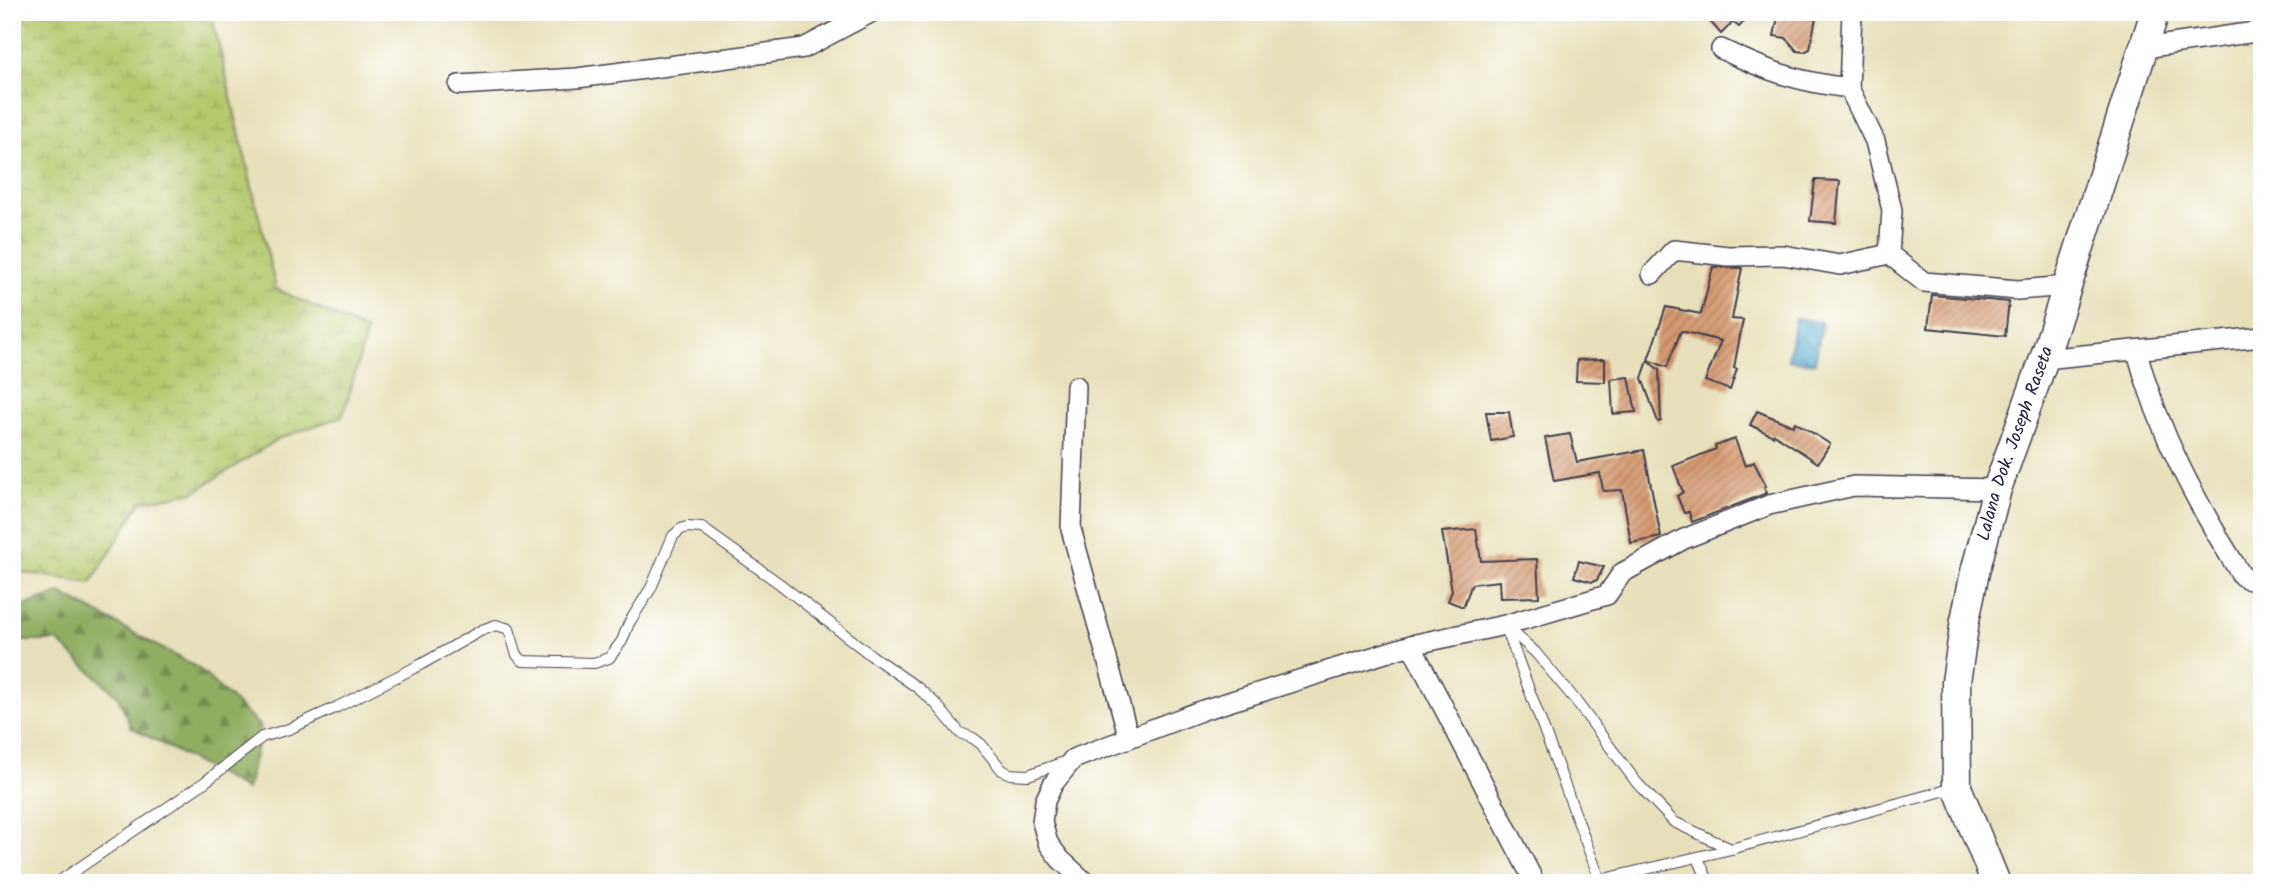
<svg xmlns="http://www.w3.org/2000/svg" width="2274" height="895" font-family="Kalam,sans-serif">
  <defs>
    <pattern id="forest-firs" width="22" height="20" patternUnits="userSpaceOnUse" patternTransform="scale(1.75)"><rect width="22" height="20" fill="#90ad60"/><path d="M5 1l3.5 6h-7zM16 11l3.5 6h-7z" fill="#758c50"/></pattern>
    <pattern id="wetland-marsh" width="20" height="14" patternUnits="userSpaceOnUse" patternTransform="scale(1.75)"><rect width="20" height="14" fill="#b5c96d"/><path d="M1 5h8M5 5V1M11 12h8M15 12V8" fill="none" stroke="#9bac5f"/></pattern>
    <pattern id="water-waves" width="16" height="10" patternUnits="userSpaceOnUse" patternTransform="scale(1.75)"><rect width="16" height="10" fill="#53a7cf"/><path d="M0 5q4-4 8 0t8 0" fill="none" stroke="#4488a9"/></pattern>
    <pattern id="building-hatch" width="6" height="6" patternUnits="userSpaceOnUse" patternTransform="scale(1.75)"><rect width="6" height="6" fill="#d69a71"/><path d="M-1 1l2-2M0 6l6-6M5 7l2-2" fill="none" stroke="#ad7d5e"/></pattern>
  </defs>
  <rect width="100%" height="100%" fill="#fff"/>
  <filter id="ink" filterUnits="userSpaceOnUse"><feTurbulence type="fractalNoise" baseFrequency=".0143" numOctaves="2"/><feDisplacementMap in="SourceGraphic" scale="14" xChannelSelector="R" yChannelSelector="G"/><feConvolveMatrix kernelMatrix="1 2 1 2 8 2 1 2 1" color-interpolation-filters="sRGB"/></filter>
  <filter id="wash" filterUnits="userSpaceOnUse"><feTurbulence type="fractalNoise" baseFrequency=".00686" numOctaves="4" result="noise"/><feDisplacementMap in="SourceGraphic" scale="28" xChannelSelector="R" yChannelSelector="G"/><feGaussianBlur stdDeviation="1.57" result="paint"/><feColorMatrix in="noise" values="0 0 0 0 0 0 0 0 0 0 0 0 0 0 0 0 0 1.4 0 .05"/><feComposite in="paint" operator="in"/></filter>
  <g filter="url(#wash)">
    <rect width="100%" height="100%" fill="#e8e0bb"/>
    <path fill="url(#forest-firs)" stroke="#59684e" stroke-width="2" d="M60 593 198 668 261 727 247 790 131 727 118 696 57 641H20L12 630V610Z"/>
    <path fill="url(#wetland-marsh)" stroke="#6c7654" stroke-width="2" d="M12 12H211L276 289 367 331 343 416 280 438 194 492 141 502 91 583 12 571Z"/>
    <path fill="url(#water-waves)" stroke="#3a6485" stroke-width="2" d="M1795 318 1822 322 1815 363 1788 360Z"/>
    <g id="blocks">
      <g fill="url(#building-hatch)">
        <path d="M1702 12H1754L1739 27 1733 22 1721 34Z"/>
        <path d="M1779 12H1796L1816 17 1810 49 1804 52 1797 51 1786 38 1774 36Z"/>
        <path d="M1815 180 1840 181 1836 223 1810 221Z"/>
        <path d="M1713 267 1742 268 1732 319 1743 320 1734 368 1737 369 1730 390 1705 381 1721 341 1681 331 1667 367 1648 360 1666 307 1701 314Z"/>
        <path d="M1932 295 2009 302 2005 336 1928 328Z"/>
        <path d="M1605 359V382L1576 381 1577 360Z"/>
        <path d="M1648 361 1659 370 1661 421 1658 422 1642 378Z"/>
        <path d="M1629 377 1636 412 1613 414 1611 379Z"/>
        <path d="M1757 411 1793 426 1795 422 1830 444 1818 463 1774 434 1773 436 1750 425Z"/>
        <path d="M1486 412H1509L1513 437 1491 441Z"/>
        <path d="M1570 434 1577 462 1644 450 1661 537 1631 543 1622 490 1603 491 1600 473 1554 481 1545 438Z"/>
        <path d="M1735 439 1745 466 1754 462 1766 486 1764 487 1767 493 1692 522 1689 512 1684 513 1677 496 1683 492 1673 466 1716 449 1715 446Z"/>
        <path d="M1476 529 1481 561 1537 559 1539 597 1500 598 1499 581 1472 584 1463 607 1448 601 1452 591 1442 532Z"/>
        <path d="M1579 561 1604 567 1597 580 1592 582 1574 577Z"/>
      </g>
    </g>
  </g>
  <g filter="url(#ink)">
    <use href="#blocks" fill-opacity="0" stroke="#403e4e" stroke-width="2"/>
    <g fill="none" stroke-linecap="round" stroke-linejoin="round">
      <defs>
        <g id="service">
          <path d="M1505 625 1600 880 1731 849 1954 788"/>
          <path d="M1506 626 1535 652 1572 696 1637 783 1674 822 1731 849"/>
          <path d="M1698 858 1709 883"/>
          <path d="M57 883 205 782 262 737 289 729 337 707 420 665 482 630 496 625 509 629 517 655 523 661 594 663 609 658 622 641 629 623 651 588 673 536 681 529 687 527 702 528 780 584 872 656 918 688 936 704 960 733 973 738 981 744 1002 770 1010 774 1028 775 1067 761"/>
        </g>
        <g id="minor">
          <path d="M1852 12 1849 88 1875 141 1892 210 1889 254 1924 282 2018 290 2068 286"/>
          <path d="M2144 48 2262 31"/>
          <path d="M1721 49C1767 71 1798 82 1849 88"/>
          <path d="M459 85 577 78 804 48 872 12"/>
          <path d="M1652 274 1674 250 1728 256 1783 255 1840 265 1889 254"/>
          <path d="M2137 352C2159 434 2197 504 2242 576L2250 580 2262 579"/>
          <path d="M2044 359 2262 337"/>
          <path d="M1076 386 1071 529 1129 738"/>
          <path d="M1411 645 1535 883"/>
          <path d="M1086 883 1060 859 1048 843 1042 822 1045 801 1053 784 1073 759 1203 710 1411 645 1505 625 1607 595 1622 573 1684 539 1769 505 1854 486 1997 489"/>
        </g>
        <g id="secondary">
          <path id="s1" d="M1996 883 1957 787 1956 682 1965 620 1975 572 1997 489 2044 359 2155 12"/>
        </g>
      </defs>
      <use href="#service" stroke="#403e4e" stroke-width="12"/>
      <use href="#minor" stroke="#403e4e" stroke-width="22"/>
      <use href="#secondary" stroke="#403e4e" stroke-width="31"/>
      <use href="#service" stroke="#fff" stroke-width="10"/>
      <use href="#minor" stroke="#fff" stroke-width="19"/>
      <use href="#secondary" stroke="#fff" stroke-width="28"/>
    </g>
  </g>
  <g text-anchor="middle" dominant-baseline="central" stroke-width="5" stroke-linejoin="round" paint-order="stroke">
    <g font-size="18" fill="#22223b" stroke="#fff">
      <text stroke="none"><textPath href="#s1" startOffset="455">Lalana Dok. Joseph Raseta</textPath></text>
    </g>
  </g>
  <rect width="2274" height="895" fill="none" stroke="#fff" stroke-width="42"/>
</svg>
